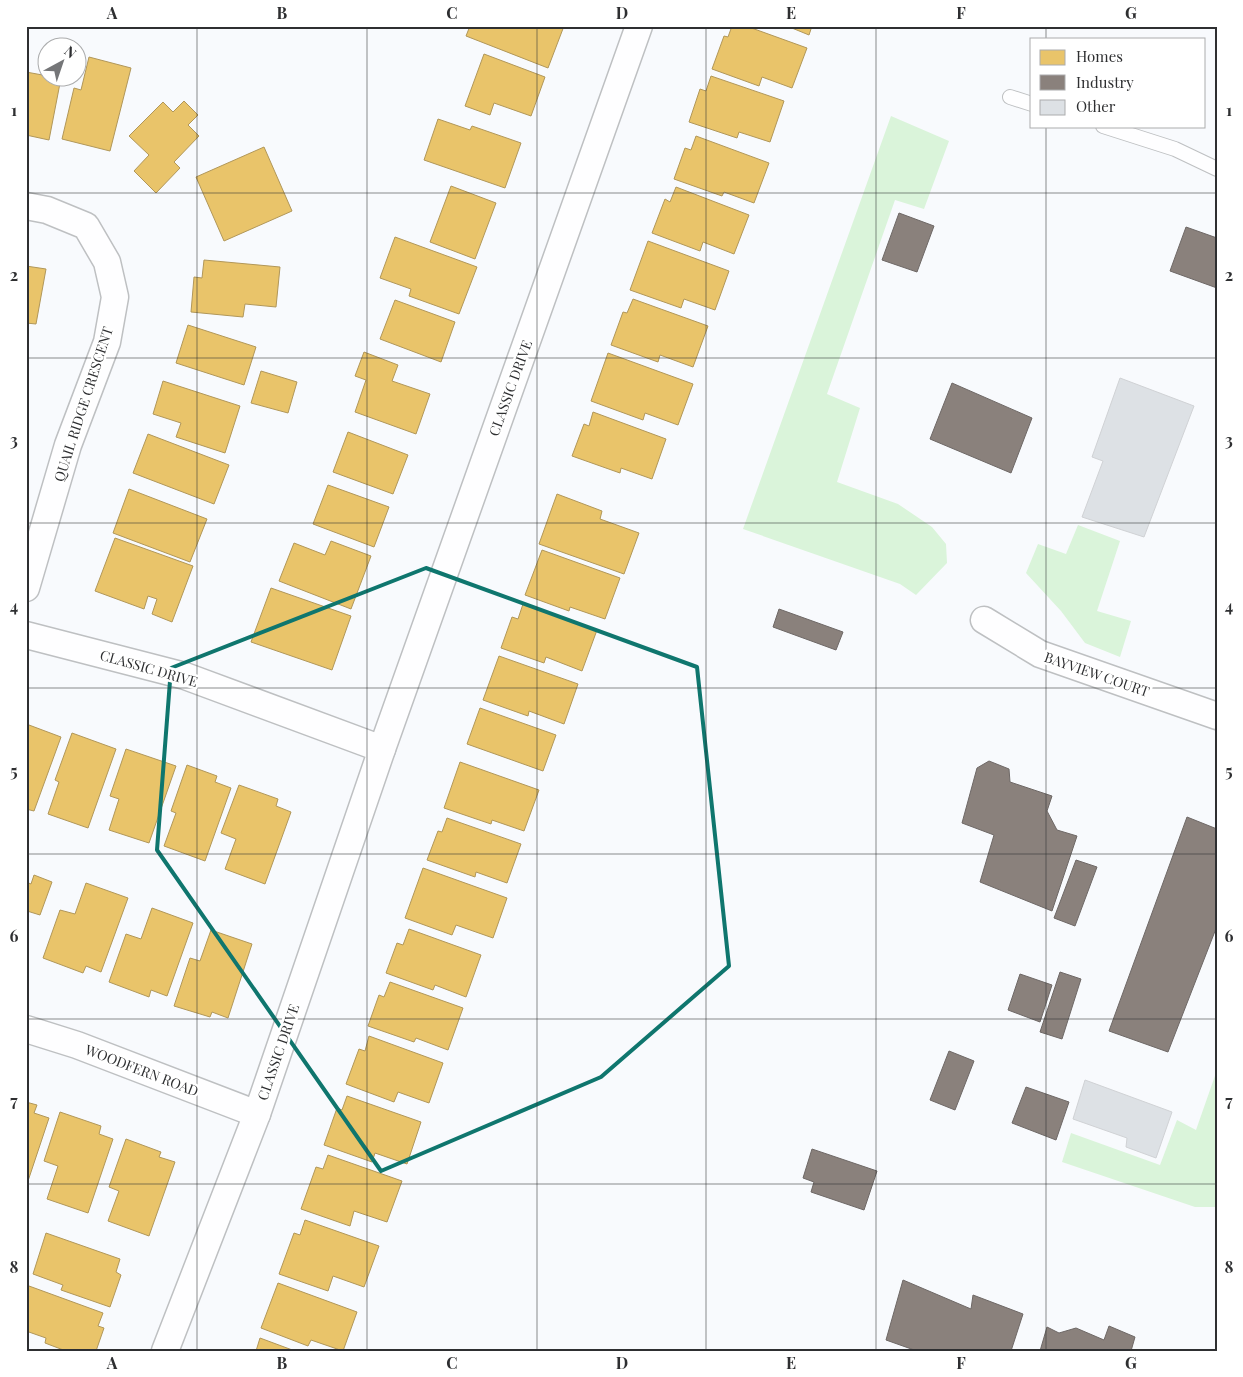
<svg xmlns="http://www.w3.org/2000/svg" width="1243" height="1377" font-family="'Playfair Display',serif">
  <rect width="100%" height="100%" fill="#f8fafd"/>
  <g fill="#daf4da">
    <path d="M891 116 949 141 924 209 895 200 827 394 860 408 837 482 898 504 932 527 946 544 947 563 916 595 900 584 743 529Z"/>
    <path d="M1078 525 1120 541 1097 611 1131 621 1120 657 1085 643 1061 611 1026 573 1038 544 1066 554Z"/>
    <path d="M1217 1070V1207H1195L1062 1162 1071 1133 1160 1165 1177 1120 1196 1130Z"/>
  </g>
  <g fill="#e9c46a" stroke="#b19759">
    <path d="M470 26H564L548 68 466 36Z"/>
    <path d="M732 26H746L807 48 792 88 762 77 759 86 712 69 724 36 728 37Z"/>
    <path d="M787 26H812L809 35Z"/>
    <path d="M484 54 545 77 531 116 494 103 490 115 465 106Z"/>
    <path d="M89 57 131 68 110 151 62 139 74 88 81 90Z"/>
    <path d="M26 72 48 76V78H61L49 140 26 135Z"/>
    <path d="M711 76 784 101 770 142 739 132 737 138 689 122 700 89 706 91Z"/>
    <path d="M184 101 198 115 188 125 199 136 174 162 180 168 156 193 134 171 149 155 129 136 163 102 173 112Z"/>
    <path d="M438 119 470 130 472 126 521 143 505 188 424 160Z"/>
    <path d="M696 136 769 163 754 203 724 192 722 196 674 179 685 148 691 150Z"/>
    <path d="M264 147 292 211 224 241 196 177Z"/>
    <path d="M451 186 496 203 475 259 430 242Z"/>
    <path d="M676 187 749 215 734 254 703 242 700 251 652 233 665 199 670 202Z"/>
    <path d="M395 237 477 267 459 314 409 296 411 289 380 278Z"/>
    <path d="M648 241 729 271 715 310 684 299 681 308 630 290Z"/>
    <path d="M204 260 280 267 276 307 245 304 243 317 191 312 194 277 202 278Z"/>
    <path d="M26 266 46 269 36 324 26 323Z"/>
    <path d="M633 299 708 326 693 367 660 355 658 362 611 345 623 312 627 313Z"/>
    <path d="M395 300 455 322 441 362 380 339Z"/>
    <path d="M188 325 256 347 244 385 176 363Z"/>
    <path d="M364 352 398 365 392 381 430 394 416 434 355 412 366 380 355 376Z"/>
    <path d="M608 353 693 384 678 425 645 413 643 420 591 401Z"/>
    <path d="M261 371 297 382 288 413 251 403Z"/>
    <path d="M163 381 240 406 225 453 176 437 181 423 153 414Z"/>
    <path d="M593 412 666 439 652 479 621 468 620 473 572 456 584 424 589 426Z"/>
    <path d="M348 432 408 455 393 494 333 472Z"/>
    <path d="M148 434 229 465 214 504 133 473Z"/>
    <path d="M328 485 389 507 374 547 313 524Z"/>
    <path d="M129 489 207 519 190 562 113 533Z"/>
    <path d="M557 494 602 511 600 519 639 533 624 574 539 544Z"/>
    <path d="M115 538 193 566 172 622 152 614 157 599 148 596 144 609 95 591Z"/>
    <path d="M331 541 371 556 351 609 279 581 294 543 325 555Z"/>
    <path d="M542 550 620 578 605 619 570 607 569 611 525 595Z"/>
    <path d="M271 588 351 616 332 670 251 642Z"/>
    <path d="M523 604 597 630 582 671 546 657 544 663 501 648 512 617 518 619Z"/>
    <path d="M499 656 578 684 564 724 529 711 528 716 483 700Z"/>
    <path d="M480 708 556 735 543 771 467 744Z"/>
    <path d="M29 725 61 737 34 811 26 809V731Z"/>
    <path d="M72 733 116 749 88 828 48 814 59 782 55 780Z"/>
    <path d="M126 749 176 766 149 843 109 830 119 799 110 796Z"/>
    <path d="M460 762 539 790 524 831 492 820 491 824 444 808Z"/>
    <path d="M187 765 217 776 215 782 231 788 205 861 164 846 176 813 171 811Z"/>
    <path d="M239 785 278 799 276 806 291 812 265 884 225 869 236 839 221 833Z"/>
    <path d="M447 818 521 844 507 883 476 872 475 877 427 860 438 831 442 832Z"/>
    <path d="M423 868 507 898 493 938 456 925 452 935 405 918Z"/>
    <path d="M34 875 52 882 40 915 27 911 26 913V882L31 884Z"/>
    <path d="M86 883 128 898 101 972 86 966 83 973 43 958 60 910 75 914Z"/>
    <path d="M152 908 193 923 167 996 151 990 149 997 109 982 126 934 141 939Z"/>
    <path d="M409 929 481 955 466 997 435 985 433 990 386 973 397 943 403 945Z"/>
    <path d="M211 930 252 944 228 1018 212 1012 210 1017 174 1006 190 958 200 961Z"/>
    <path d="M390 982 463 1008 448 1050 416 1038 414 1042 368 1026 379 995 384 997Z"/>
    <path d="M369 1036 443 1063 429 1103 398 1092 394 1102 346 1084 359 1049 365 1051Z"/>
    <path d="M347 1096 421 1122 407 1164 375 1153 372 1162 324 1145 337 1108 342 1110Z"/>
    <path d="M26 1102 37 1105 34 1113 49 1118 26 1187Z"/>
    <path d="M60 1112 101 1126 99 1134 113 1139 88 1213 47 1199 58 1166 44 1161Z"/>
    <path d="M126 1139 161 1152 159 1157 175 1162 149 1236 108 1221 119 1191 109 1187Z"/>
    <path d="M328 1155 402 1181 387 1222 354 1211 350 1226 301 1209 316 1167 323 1169Z"/>
    <path d="M305 1220 379 1246 364 1287 333 1276 328 1291 279 1274 294 1233 300 1235Z"/>
    <path d="M46 1233 120 1259 116 1272 121 1275 110 1307 61 1290 63 1285 33 1274Z"/>
    <path d="M278 1283 357 1312 343 1351 311 1340 308 1346 261 1328Z"/>
    <path d="M29 1286 103 1313 98 1326 104 1328 96 1351H66L45 1343 46 1338 26 1331V1294Z"/>
    <path d="M260 1338 295 1351H256Z"/>
  </g>
  <g fill="#8a817c" stroke="#6e6866">
    <path d="M899 213 934 226 917 272 882 260Z"/>
    <path d="M1186 227 1217 238V288L1170 271Z"/>
    <path d="M952 383 1032 418 1011 473 930 439Z"/>
    <path d="M779 609 843 632 836 650 773 627Z"/>
    <path d="M989 761 1009 769 1010 782 1052 796 1047 811 1057 830 1077 836 1052 911 980 882 994 835 962 823 977 768Z"/>
    <path d="M1187 817 1217 829V926L1168 1052 1109 1031Z"/>
    <path d="M1076 860 1097 867 1075 926 1054 918Z"/>
    <path d="M1060 972 1081 979 1062 1039 1040 1032Z"/>
    <path d="M1020 974 1052 985 1040 1022 1008 1010Z"/>
    <path d="M949 1051 974 1061 955 1110 930 1100Z"/>
    <path d="M1026 1087 1069 1102 1056 1140 1012 1123Z"/>
    <path d="M812 1149 877 1171 864 1210 811 1192 814 1182 803 1178Z"/>
    <path d="M903 1280 971 1309 973 1295 1023 1314 1011 1351H917L886 1340Z"/>
    <path d="M1109 1326 1135 1337 1131 1351H1040L1047 1327 1059 1333 1076 1328 1104 1340Z"/>
  </g>
  <g fill="#dde1e5" stroke="#d0d2d5">
    <path d="M1120 378 1194 406 1144 537 1082 517 1103 461 1092 457Z"/>
    <path d="M1085 1080 1172 1112 1156 1158 1126 1147 1127 1138 1073 1119Z"/>
  </g>
  <g fill="none" stroke-linecap="round" stroke-linejoin="round">
    <defs>
      <g id="service">
        <path d="M1010 97 1032 104"/>
        <path d="M1103 126 1175 149 1217 169"/>
      </g>
      <g id="minor">
        <path d="M26 206 47 210 86 226 107 262 115 297 107 342 68 445 26 588"/>
        <path d="M984 620 1040 654 1217 716"/>
        <path d="M26 635 185 676 382 749"/>
        <path d="M26 1029 77 1045 257 1114"/>
        <path d="M165 1351 257 1114 382 749 639 26"/>
      </g>
    </defs>
    <use href="#service" stroke="#bec0c2" stroke-width="16"/>
    <use href="#minor" stroke="#bec0c2" stroke-width="29"/>
    <use href="#service" stroke="#fefeff" stroke-width="14"/>
    <use href="#minor" stroke="#fefeff" stroke-width="26"/>
  </g>
  <path fill="none" stroke="#0f766e" stroke-width="4" stroke-linejoin="round" d="M426 568 697 667 729 966 601 1077 381 1171 157 850 171 668Z"/>
  <path fill="none" stroke="#2e2f31" stroke-width="1" stroke-opacity="0.55" d="M197 26V1351M367 26V1351M537 26V1351M706 26V1351M876 26V1351M1046 26V39M1046 126V1351M26 193H1217M26 358H1217M26 523H1217M26 688H1217M26 854H1217M26 1019H1217M26 1184H1217"/>
  <g text-anchor="middle" dominant-baseline="central" stroke-width="5" stroke-linejoin="round" paint-order="stroke">
    <g font-size="14" fill="#2e2f31" stroke="#fff">
      <text transform="translate(510 388) rotate(-70)">CLASSIC DRIVE</text>
      <text transform="translate(83 404) rotate(-72)">QUAIL RIDGE CRESCENT</text>
      <text transform="translate(149 668) rotate(16)">CLASSIC DRIVE</text>
      <text transform="translate(1097 674) rotate(19)">BAYVIEW COURT</text>
      <text transform="translate(278 1052) rotate(-71)">CLASSIC DRIVE</text>
      <text transform="translate(142 1070) rotate(21)">WOODFERN ROAD</text>
    </g>
  </g>
  <rect width="1243" height="1377" fill="none" stroke="#ffffff" stroke-width="55"/>
  <rect x="1030" y="38" width="175" height="90" fill="#ffffff" stroke="#abacad"/>
  <rect x="1040" y="50" width="25" height="15" fill="#e9c46a" stroke="#abacad"/>
  <text x="1076" y="62" font-size="15" fill="#2e2f31">Homes</text>
  <rect x="1040" y="75" width="25" height="15" fill="#8a817c" stroke="#abacad"/>
  <text x="1076" y="88" font-size="15" fill="#2e2f31">Industry</text>
  <rect x="1040" y="100" width="25" height="15" fill="#dde1e5" stroke="#abacad"/>
  <text x="1076" y="112" font-size="15" fill="#2e2f31">Other</text>
  <g transform="translate(62 62) rotate(40)"><circle r="24" fill="#ffffff" stroke="#abacad"/>
  <path d="M0-4L9 19L0 12L-9 19Z" fill="#757678"/>
  <text y="-8" font-size="14" font-weight="bold" text-anchor="middle" fill="#2e2f31">N</text>
  </g>
  <rect x="28" y="28" width="1188" height="1322" fill="none" stroke="#2e2f31" stroke-width="2"/>
  <g font-size="16" text-anchor="middle" font-weight="bold" fill="#2e2f31">
    <text x="112" y="19">A</text>
    <text x="282" y="19">B</text>
    <text x="452" y="19">C</text>
    <text x="622" y="19">D</text>
    <text x="791" y="19">E</text>
    <text x="961" y="19">F</text>
    <text x="1131" y="19">G</text>
    <text x="14" y="116">1</text>
    <text x="1229" y="116">1</text>
    <text x="14" y="281">2</text>
    <text x="1229" y="281">2</text>
    <text x="14" y="446">3</text>
    <text x="1229" y="446">3</text>
    <text x="14" y="612">4</text>
    <text x="1229" y="612">4</text>
    <text x="14" y="777">5</text>
    <text x="1229" y="777">5</text>
    <text x="14" y="942">6</text>
    <text x="1229" y="942">6</text>
    <text x="14" y="1107">7</text>
    <text x="1229" y="1107">7</text>
    <text x="14" y="1273">8</text>
    <text x="1229" y="1273">8</text>
    <text x="112" y="1369">A</text>
    <text x="282" y="1369">B</text>
    <text x="452" y="1369">C</text>
    <text x="622" y="1369">D</text>
    <text x="791" y="1369">E</text>
    <text x="961" y="1369">F</text>
    <text x="1131" y="1369">G</text>
  </g>
</svg>
